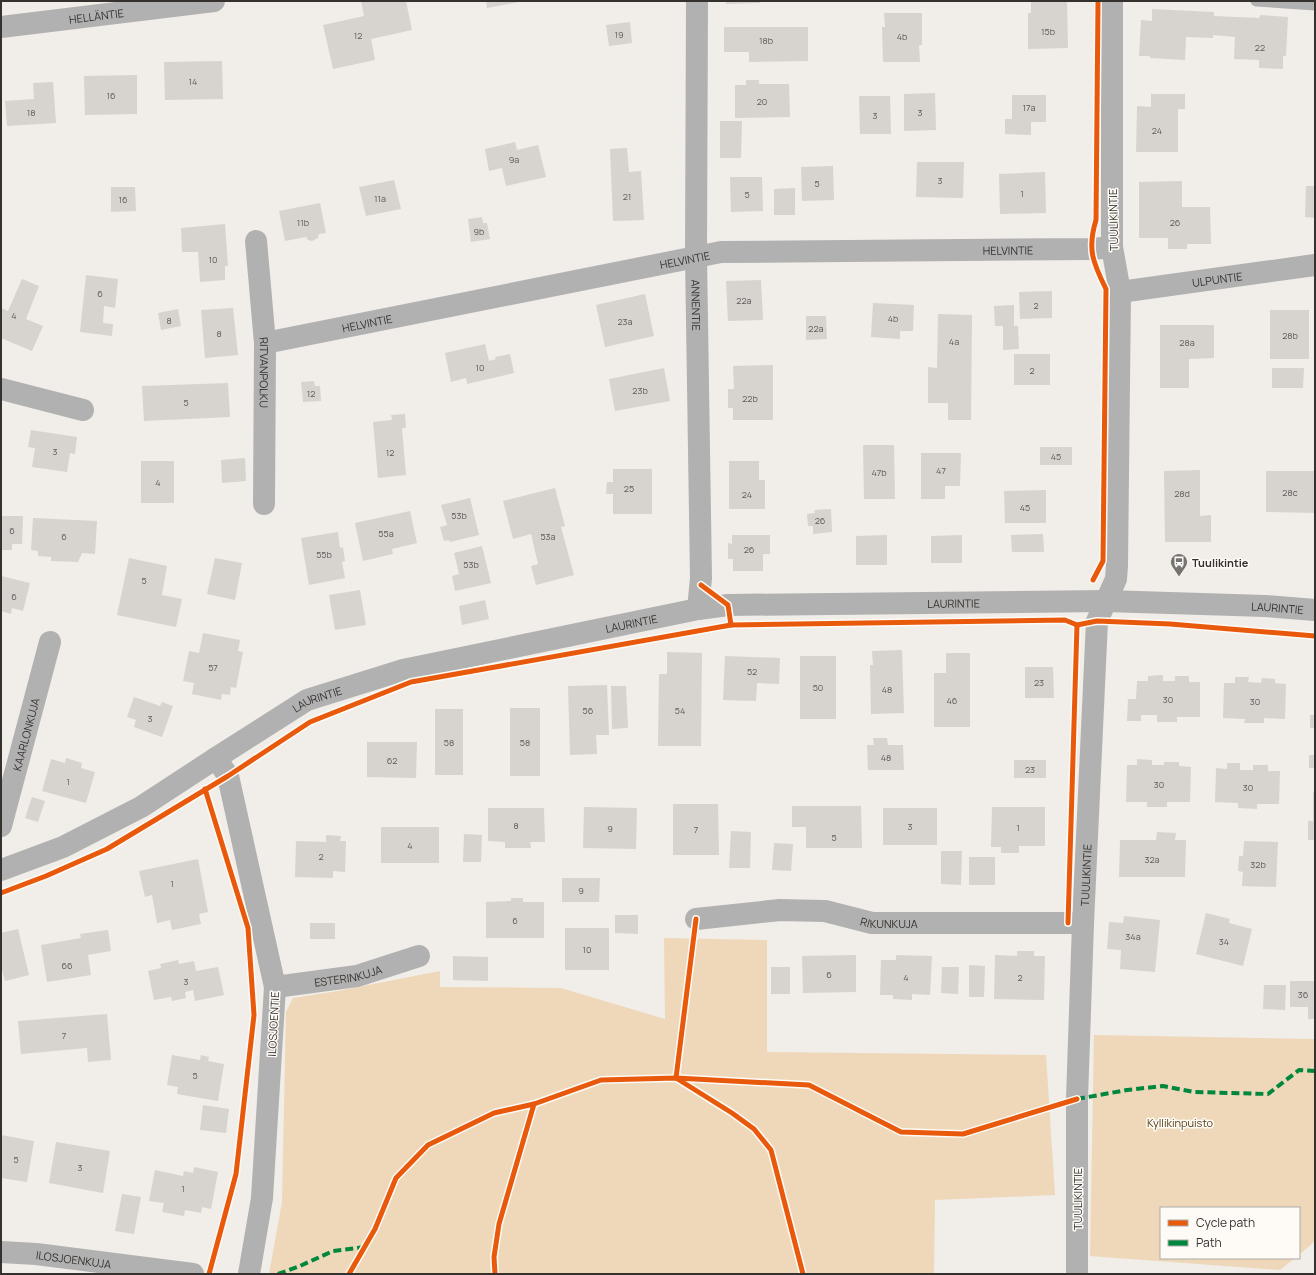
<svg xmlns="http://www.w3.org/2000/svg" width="1316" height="1275" font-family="Manrope,sans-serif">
  <rect width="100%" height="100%" fill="#f1ede8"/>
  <g fill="#eed8b9">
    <path d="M664 938 767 940V1052L1046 1055 1055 1195 935 1200 934 1274H269L282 1202 286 1012 293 998 338 991 440 971V987L561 988 665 1019Z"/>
    <path d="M1094 1035 1315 1039V1241L1299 1255V1208H1161V1258H1295L1280 1270 1090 1256Z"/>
  </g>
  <g fill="#d7d3cf">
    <path d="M361 1H406L412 30 371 39 375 60 333 69 323 25 364 16Z"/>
    <path d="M486 1H519V2L487 8Z"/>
    <path d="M726 1H760V3L726 4Z"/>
    <path d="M1031 1H1067L1068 48 1028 49V13H1031Z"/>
    <path d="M1152 9 1214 12V16L1259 18 1260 15 1288 17 1286 56H1283V69L1259 68V60L1234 59 1235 37 1213 35V38L1186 37 1185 60 1150 58V56H1139L1141 20 1152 21Z"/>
    <path d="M884 13H922V45H919L920 62H883L882 27H885Z"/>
    <path d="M630 22 632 43 609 46 606 25Z"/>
    <path d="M724 27H808V61L749 62V52H724Z"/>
    <path d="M222 61 223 99 165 100 164 62Z"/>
    <path d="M137 75V114L85 115 84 76Z"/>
    <path d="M746 80H759V84H789L790 117 735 118V85H746Z"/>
    <path d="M53 82 56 123 7 126 5 101 34 99 33 83Z"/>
    <path d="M935 93 936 130 904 131V94Z"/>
    <path d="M1151 94H1185V109H1178V152H1136L1137 106 1151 107Z"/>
    <path d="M1012 95H1046V122H1031V135L1005 134V119H1012Z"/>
    <path d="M859 96H890L891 134H860Z"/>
    <path d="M720 121H742L741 158H720Z"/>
    <path d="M515 142 517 150 538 145 546 177 506 186 502 168 489 171 485 149Z"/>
    <path d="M627 148 629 172 641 171 644 220 613 221 610 149Z"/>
    <path d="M917 162H964L963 198 916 197Z"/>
    <path d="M833 166 834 200 802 201 801 167Z"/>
    <path d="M1045 172 1046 213 1000 214 999 174Z"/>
    <path d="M730 177H762L763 211 731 212Z"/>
    <path d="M394 180 401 209 366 216 359 187Z"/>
    <path d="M1182 181V207H1210L1211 244H1187V249H1168V238H1139V182Z"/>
    <path d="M1306 186H1315V218L1305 217Z"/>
    <path d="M111 187H135L136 211 111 212Z"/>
    <path d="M795 188V215H774V189Z"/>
    <path d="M320 203 326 233 319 234 318 238 312 241 308 240 306 237 285 241 279 211Z"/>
    <path d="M482 217 483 223H487L490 239 471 242 468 219Z"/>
    <path d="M225 224 228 266H225V280L200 282 198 252H182L181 228Z"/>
    <path d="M86 275 118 279 115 308 104 306 103 323 113 324 112 336 80 332Z"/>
    <path d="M22 279 39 286 26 319 43 326 32 351 1 338V308L8 311Z"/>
    <path d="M761 280 763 320 728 321 726 281Z"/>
    <path d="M1052 291V318L1020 319 1019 292Z"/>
    <path d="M645 294 654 336 605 347 596 305Z"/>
    <path d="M873 303 914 305 913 331H900V339L871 337Z"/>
    <path d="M1014 305V326H1018L1019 349 1003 350V326H995L994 306Z"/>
    <path d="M233 308 238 355 205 358 201 310Z"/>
    <path d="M178 309 181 326 161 330 158 313Z"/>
    <rect x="1270" y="310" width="39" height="49"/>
    <path d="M938 314 972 315 971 420H948V403H928V367L937 368Z"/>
    <path d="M806 316H826L827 339 806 340Z"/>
    <path d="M1160 325H1214V358L1189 359V388H1160Z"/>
    <path d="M485 344 489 361 496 359 495 357 510 354 514 373 467 384 466 378 451 382 445 353Z"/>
    <rect x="1014" y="354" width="36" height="31"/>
    <path d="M773 365V420H733V408H728V389H734L733 366Z"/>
    <path d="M664 368 670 401 615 411 609 379Z"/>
    <path d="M1272 368H1304L1303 388H1272Z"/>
    <path d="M314 381 315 386H320L321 401 303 402 301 382Z"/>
    <path d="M228 383 230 417 144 421 142 386Z"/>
    <path d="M405 414 406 428H402L406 475 378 478 373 422 392 420 391 415Z"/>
    <path d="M31 430 77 437 75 454 70 453 67 472 32 467 35 448 28 447Z"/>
    <path d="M863 445H894L895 499H864Z"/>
    <rect x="1040" y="447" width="32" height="18"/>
    <path d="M921 453H961L960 486H945V499H921Z"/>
    <path d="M245 458 246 481 222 483 221 460Z"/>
    <rect x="141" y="461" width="33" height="42"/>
    <path d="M729 461H759V480H765V509H729Z"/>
    <path d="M613 469H652V514H613V494H606L607 482H613Z"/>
    <path d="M1200 470V516L1211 515V542H1165L1164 471Z"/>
    <path d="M1266 471H1315V513L1266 512Z"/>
    <path d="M555 488 565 526 561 527 574 575 536 585 531 566 538 564 531 534 513 539 503 501Z"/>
    <path d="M1046 490V523H1005L1004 491Z"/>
    <path d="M470 498 479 535 450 542 449 540 444 541 440 527 447 525 441 505Z"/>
    <path d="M831 509 832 532 813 534V526H808L807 514 815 513 814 510Z"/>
    <path d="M410 511 417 543 392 549 393 554 363 561 355 523Z"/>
    <path d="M1 516H23L22 544H12V550H1Z"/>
    <path d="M33 518 97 521 95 554 82 553 78 562 51 561V557L38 556V551L31 550Z"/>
    <path d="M338 532 340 548 343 547 345 561 342 562 345 578 309 585 301 538Z"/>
    <path d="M1043 534 1044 552H1012L1011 535Z"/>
    <path d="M732 535H770V554H763V571H733V559H728V543L732 544Z"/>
    <path d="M887 535V565H856V536Z"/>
    <path d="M962 535V563H931V536Z"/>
    <path d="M482 546 491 583 455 591 452 576 459 574 454 553Z"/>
    <path d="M129 558 167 566 162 595 182 599 176 627 117 615Z"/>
    <path d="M215 558 242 563 235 600 207 594Z"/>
    <path d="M1 576 30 583 23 611 12 608 11 614 1 611Z"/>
    <path d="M360 590 366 625 335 630 329 595Z"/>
    <path d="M485 600 489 619 462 625 459 606Z"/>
    <path d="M203 633 240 640 238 651 243 652 236 688 231 687 230 695 222 694 221 700 192 694 194 683 183 681 189 651 199 653Z"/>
    <path d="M902 650 904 713 871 714 870 665H873L872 651Z"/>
    <path d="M667 652 702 653 701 746H658L659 674H667Z"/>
    <path d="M946 653H970V727H934V673H946Z"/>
    <path d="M725 656 780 658 779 684 757 683 756 701 723 700Z"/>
    <rect x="800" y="656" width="36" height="63"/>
    <path d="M1025 667H1053L1054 698H1025Z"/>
    <path d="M1163 675V681H1175V676H1189V682H1200V717H1177V722H1157V715H1141V721H1127L1128 699H1136L1137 681H1148V676Z"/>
    <path d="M1235 677H1249L1248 682 1261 683 1262 678 1275 679V683L1286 684 1285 719 1264 718V723H1244L1245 719 1223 718 1224 683H1235Z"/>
    <path d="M607 685 609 735H596L597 754 570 755 568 686Z"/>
    <path d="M611 686H626L628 728 612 729Z"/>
    <path d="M134 697 160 706 162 702 173 706 162 737 134 727 136 720 127 717Z"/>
    <rect x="510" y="708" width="30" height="68"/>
    <rect x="435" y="709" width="28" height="66"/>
    <rect x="1310" y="715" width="5" height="13"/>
    <path d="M873 738H887L888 745H903L904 770H868L867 745H874Z"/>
    <path d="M367 742H417L416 778 367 777Z"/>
    <rect x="1309" y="755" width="6" height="13"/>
    <path d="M66 758 82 763 81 768 95 772 86 803 42 791 51 759 65 763Z"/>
    <path d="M1137 759 1152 760V765H1164V762H1179V766L1191 767 1190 802H1167V807H1147V802H1126L1127 765H1137Z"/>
    <rect x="1014" y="760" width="32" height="18"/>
    <path d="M1227 763H1240V770H1253V765H1268V771H1280L1279 804H1257V809L1238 808V803L1215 802 1216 768 1227 769Z"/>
    <path d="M1313 792H1315V840H1308V821H1313Z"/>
    <path d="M32 797 45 801 38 822 25 818Z"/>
    <path d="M673 804H718L719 855H673Z"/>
    <path d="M792 806H861L862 848H806V827H792Z"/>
    <path d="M584 807 637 808 636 849 583 848Z"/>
    <path d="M992 807H1045V846H1019V853H1001V847H991Z"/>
    <path d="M488 808H544L545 842H530L531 848H505V842L488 841Z"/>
    <rect x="883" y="808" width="54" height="37"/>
    <rect x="381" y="827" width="58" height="36"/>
    <path d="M731 831 751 832 750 868H729Z"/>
    <path d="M1157 832 1176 833 1175 840H1186L1185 877H1119L1120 840H1156Z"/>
    <path d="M464 834 482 835 481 862H463Z"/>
    <path d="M326 835 341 836 340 841H346L345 872 333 871V878L295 877 296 841 326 842Z"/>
    <path d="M1244 841 1278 842 1276 887 1242 886 1243 872 1238 871 1239 856H1243Z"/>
    <path d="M774 843 793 844 791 871 772 870Z"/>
    <path d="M941 851H962L961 885 941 884Z"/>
    <rect x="969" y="857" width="26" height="28"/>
    <path d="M198 859 208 912 199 914 201 924 172 930 170 920 157 923 152 895 145 897 139 871Z"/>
    <path d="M562 878H600L599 902H562Z"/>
    <path d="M511 898H523V902H544V938H486V902L511 901Z"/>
    <path d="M1206 913 1230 919 1229 923 1252 929 1243 966 1196 954Z"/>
    <path d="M615 915H638V934L615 933Z"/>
    <path d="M1124 916 1160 920 1155 972 1120 969 1121 950 1107 949 1109 922 1123 923Z"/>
    <rect x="310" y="923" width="25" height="16"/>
    <rect x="565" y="928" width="44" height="42"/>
    <path d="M18 929 29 975 5 981 1 966V933Z"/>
    <path d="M108 930 111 951 88 955 91 975 47 982 41 945 81 938 80 934Z"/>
    <path d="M1017 951H1034V956H1045L1044 1000 994 999 995 955 1017 956Z"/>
    <path d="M856 955V992L803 993 802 956Z"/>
    <path d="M896 955 932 956 930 995 912 994V1000L893 999V995H880L881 960H896Z"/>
    <path d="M453 956 488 957V981L453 980Z"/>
    <path d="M178 960 179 964 194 961 196 971 218 967 224 995 195 1001 193 990 185 992 186 998 172 1001 171 997 154 1000 148 971 161 968 160 964Z"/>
    <path d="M969 965 985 966 984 997H969Z"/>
    <rect x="771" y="967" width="19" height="27"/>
    <path d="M942 967H959L958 994 941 993Z"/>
    <path d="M1290 981H1315V1019H1308V1007H1290Z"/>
    <path d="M1264 985H1286L1285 1010 1263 1009Z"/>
    <path d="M107 1014 111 1060 88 1062 87 1048 21 1054 18 1021Z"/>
    <path d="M172 1055 200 1060 201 1055 209 1057 208 1061 224 1064 218 1101 177 1094 178 1087 167 1085Z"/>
    <path d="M203 1105 229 1109 226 1133 200 1130Z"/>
    <path d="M1 1135 34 1141 27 1182 1 1178Z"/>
    <path d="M56 1142 110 1151 103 1193 49 1183Z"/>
    <path d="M194 1167 218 1172 211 1209 202 1207 201 1213 185 1210 184 1216 162 1212 164 1203 149 1201 155 1170 183 1176 184 1171 193 1173Z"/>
    <path d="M122 1194 141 1197 134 1234 115 1231Z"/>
  </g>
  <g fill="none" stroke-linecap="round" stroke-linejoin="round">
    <path stroke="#b2b1b1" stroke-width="11" d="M1256 1 1315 5"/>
    <g stroke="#b2b1b1" stroke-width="22">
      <path id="s1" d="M697 1 696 256 701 578 698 609"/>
      <path id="s2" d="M1 27 214 1"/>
      <path id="s3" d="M256 241 265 343 264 504"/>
      <path id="s4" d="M1120 292 1315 265"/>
      <path id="s5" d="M265 343 721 252 1092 249 1112 247"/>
      <path d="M1 389 83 410"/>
      <path d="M216 758 228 776 275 987 262 1198 249 1274"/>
      <path id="s6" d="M1 826 50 642"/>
      <path id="s7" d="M696 919 780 910 825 911 872 923H1083"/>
      <path id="s8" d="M275 987 357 976 419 956"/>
      <path id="s9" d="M1 1252 36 1254 193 1274"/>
      <path id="s10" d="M1077 1274V1099L1083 923 1097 621 1116 579 1117 566 1120 292 1112 247V1"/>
    </g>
    <path stroke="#b2b1b1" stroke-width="22" id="s11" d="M1 870 63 847 141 807 216 758 307 700 403 670 698 609 728 605 1106 601 1265 606 1315 610"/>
    <g stroke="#00873e" stroke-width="4" stroke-dasharray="8 4" stroke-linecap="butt">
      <path d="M1077 1099 1127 1090 1163 1086 1194 1092 1268 1094 1299 1070 1315 1071"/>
      <path d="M278 1274 300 1266 333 1251 365 1247"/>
    </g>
    <defs>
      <g id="cycleway">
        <path d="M1093 580 1103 561 1106 289C1093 263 1087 249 1096 220L1098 1"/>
        <path d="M701 585 728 605 731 625"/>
        <path d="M205 789 248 928 254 1015 236 1174 209 1274"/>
        <path d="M1 893 46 876 107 849 228 776 310 722 411 682 731 625 1065 620 1077 625 1097 621 1170 624 1315 636"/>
        <path d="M696 919 676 1078 732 1113 754 1129 771 1150 803 1274"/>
        <path d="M1068 923 1077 625"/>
        <path d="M349 1274 375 1229 396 1178 428 1145 494 1113 534 1104 601 1080 676 1078 809 1085 901 1132 963 1134 1077 1099"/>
        <path d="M495 1274 494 1257 499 1224 534 1104"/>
      </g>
    </defs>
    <use href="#cycleway" stroke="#fefbf7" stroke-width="8"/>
    <use href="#cycleway" stroke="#e8590c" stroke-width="5"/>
  </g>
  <defs>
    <symbol id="bus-pin" viewBox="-11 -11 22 30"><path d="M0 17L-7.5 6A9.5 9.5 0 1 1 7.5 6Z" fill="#76736f" stroke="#fefbf7"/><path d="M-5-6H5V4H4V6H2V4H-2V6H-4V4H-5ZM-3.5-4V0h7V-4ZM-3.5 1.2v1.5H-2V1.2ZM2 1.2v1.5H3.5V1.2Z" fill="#fff"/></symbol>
  </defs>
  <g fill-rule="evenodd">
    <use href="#bus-pin" x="1169" y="552" width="20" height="27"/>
  </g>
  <g text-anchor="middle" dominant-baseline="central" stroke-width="3" stroke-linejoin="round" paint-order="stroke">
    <g font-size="9" fill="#5e5b58">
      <text x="1048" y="31">15b</text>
      <text x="619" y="34">19</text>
      <text x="358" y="35">12</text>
      <text x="902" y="36">4b</text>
      <text x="766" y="40">18b</text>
      <text x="1260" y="47">22</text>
      <text x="193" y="81">14</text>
      <text x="111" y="95">16</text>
      <text x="762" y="101">20</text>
      <text x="1029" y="107">17a</text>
      <text x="31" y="112">18</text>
      <text x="920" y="112">3</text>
      <text x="875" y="115">3</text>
      <text x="1157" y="130">24</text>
      <text x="514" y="159">9a</text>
      <text x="940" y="180">3</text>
      <text x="817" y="183">5</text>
      <text x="1022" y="193">1</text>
      <text x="747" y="194">5</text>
      <text x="627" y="196">21</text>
      <text x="380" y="198">11a</text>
      <text x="123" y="199">16</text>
      <text x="303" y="222">11b</text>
      <text x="1175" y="222">26</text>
      <text x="479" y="231">9b</text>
      <text x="213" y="259">10</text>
      <text x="100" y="293">6</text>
      <text x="744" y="300">22a</text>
      <text x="1036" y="305">2</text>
      <text x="14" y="315">4</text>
      <text x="893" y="318">4b</text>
      <text x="169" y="320">8</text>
      <text x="625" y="321">23a</text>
      <text x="816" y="328">22a</text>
      <text x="219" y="333">8</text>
      <text x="1290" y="335">28b</text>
      <text x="954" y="341">4a</text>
      <text x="1187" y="342">28a</text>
      <text x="480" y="367">10</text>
      <text x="1032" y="370">2</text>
      <text x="640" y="390">23b</text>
      <text x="311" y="393">12</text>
      <text x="750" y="398">22b</text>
      <text x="186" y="402">5</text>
      <text x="55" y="451">3</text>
      <text x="390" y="452">12</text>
      <text x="1056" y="456">45</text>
      <text x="941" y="470">47</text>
      <text x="879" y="472">47b</text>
      <text x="158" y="482">4</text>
      <text x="629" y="488">25</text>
      <text x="1290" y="492">28c</text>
      <text x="1182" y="493">28d</text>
      <text x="747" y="494">24</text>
      <text x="1025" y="507">45</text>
      <text x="459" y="515">53b</text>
      <text x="820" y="520">26</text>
      <text x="12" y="530">6</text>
      <text x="386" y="533">55a</text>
      <text x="64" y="536">6</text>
      <text x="548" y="536">53a</text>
      <text x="749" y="549">26</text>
      <text x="324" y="554">55b</text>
      <text x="471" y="564">53b</text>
      <text x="144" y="580">5</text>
      <text x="14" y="596">6</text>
      <text x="213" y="667">57</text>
      <text x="752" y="671">52</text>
      <text x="1039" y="682">23</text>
      <text x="818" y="687">50</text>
      <text x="887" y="689">48</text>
      <text x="1168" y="699">30</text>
      <text x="952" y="700">46</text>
      <text x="1255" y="701">30</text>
      <text x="588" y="710">56</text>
      <text x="680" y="710">54</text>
      <text x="150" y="718">3</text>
      <text x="449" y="742">58</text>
      <text x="525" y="742">58</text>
      <text x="886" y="757">48</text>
      <text x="392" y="760">62</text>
      <text x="1030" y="769">23</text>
      <text x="68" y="781">1</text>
      <text x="1159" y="784">30</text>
      <text x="1248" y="787">30</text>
      <text x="516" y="825">8</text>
      <text x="910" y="826">3</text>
      <text x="1018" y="827">1</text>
      <text x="610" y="828">9</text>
      <text x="696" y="829">7</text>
      <text x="834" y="837">5</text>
      <text x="410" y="845">4</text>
      <text x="321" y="856">2</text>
      <text x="1152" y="859">32a</text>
      <text x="1258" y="864">32b</text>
      <text x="172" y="883">1</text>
      <text x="581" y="890">9</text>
      <text x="515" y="920">6</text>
      <text x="1133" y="936">34a</text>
      <text x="1224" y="941">34</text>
      <text x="587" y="949">10</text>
      <text x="67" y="965">66</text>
      <text x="829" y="974">6</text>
      <text x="906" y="977">4</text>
      <text x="1020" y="977">2</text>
      <text x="186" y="981">3</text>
      <text x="1303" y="994">36</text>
      <text x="64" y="1035">7</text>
      <text x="195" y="1075">5</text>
      <text x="16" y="1159">5</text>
      <text x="80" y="1167">3</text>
      <text x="183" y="1188">1</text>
    </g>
    <g font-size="11" fill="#34312e" stroke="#fefbf7">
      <text stroke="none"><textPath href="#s2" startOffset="96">HELLÄNTIE</textPath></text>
      <text transform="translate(1113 220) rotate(-91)">TUULIKINTIE</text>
      <text stroke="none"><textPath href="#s5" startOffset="752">HELVINTIE</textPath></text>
      <text stroke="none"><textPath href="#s5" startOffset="428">HELVINTIE</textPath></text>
      <text stroke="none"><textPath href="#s4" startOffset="98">ULPUNTIE</textPath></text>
      <text stroke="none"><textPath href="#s1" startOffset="304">ANNENTIE</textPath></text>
      <text stroke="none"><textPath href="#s5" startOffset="104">HELVINTIE</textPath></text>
      <text stroke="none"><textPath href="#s3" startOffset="132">RITVANPOLKU</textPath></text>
      <text stroke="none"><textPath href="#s11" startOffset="1009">LAURINTIE</textPath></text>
      <text stroke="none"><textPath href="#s11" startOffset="1333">LAURINTIE</textPath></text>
      <text stroke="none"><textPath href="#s11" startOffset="685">LAURINTIE</textPath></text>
      <text stroke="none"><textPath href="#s11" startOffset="361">LAURINTIE</textPath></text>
      <text stroke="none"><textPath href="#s6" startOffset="95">KAARLONKUJA</textPath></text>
      <text stroke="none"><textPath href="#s10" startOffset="399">TUULIKINTIE</textPath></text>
      <text stroke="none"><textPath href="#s7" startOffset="195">RIKUNKUJA</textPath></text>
      <text stroke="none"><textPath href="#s8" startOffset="74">ESTERINKUJA</textPath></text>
      <text transform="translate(273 1024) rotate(-87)">ILOSJOENTIE</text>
      <text transform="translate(1077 1199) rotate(-90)">TUULIKINTIE</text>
      <text stroke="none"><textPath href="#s9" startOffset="73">ILOSJOENKUJA</textPath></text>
    </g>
    <g font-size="11" font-weight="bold" fill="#34312e" stroke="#fefbf7" text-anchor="start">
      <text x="1192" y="562">Tuulikintie</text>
    </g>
    <g font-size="11" fill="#563c11" stroke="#fefbf7">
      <text x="1180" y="1122">Kyllikinpuisto</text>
    </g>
  </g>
  <rect width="1316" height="1275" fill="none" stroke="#34312e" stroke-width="4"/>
  <rect x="1160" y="1207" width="140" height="52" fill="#fefbf7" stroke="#adaaa7"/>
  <rect x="1168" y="1220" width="20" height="6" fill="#e8590c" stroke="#adaaa7"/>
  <text x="1196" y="1227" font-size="12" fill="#34312e">Cycle path</text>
  <rect x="1168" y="1240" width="20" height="6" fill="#00873e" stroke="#adaaa7"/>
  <text x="1196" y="1247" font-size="12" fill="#34312e">Path</text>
</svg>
